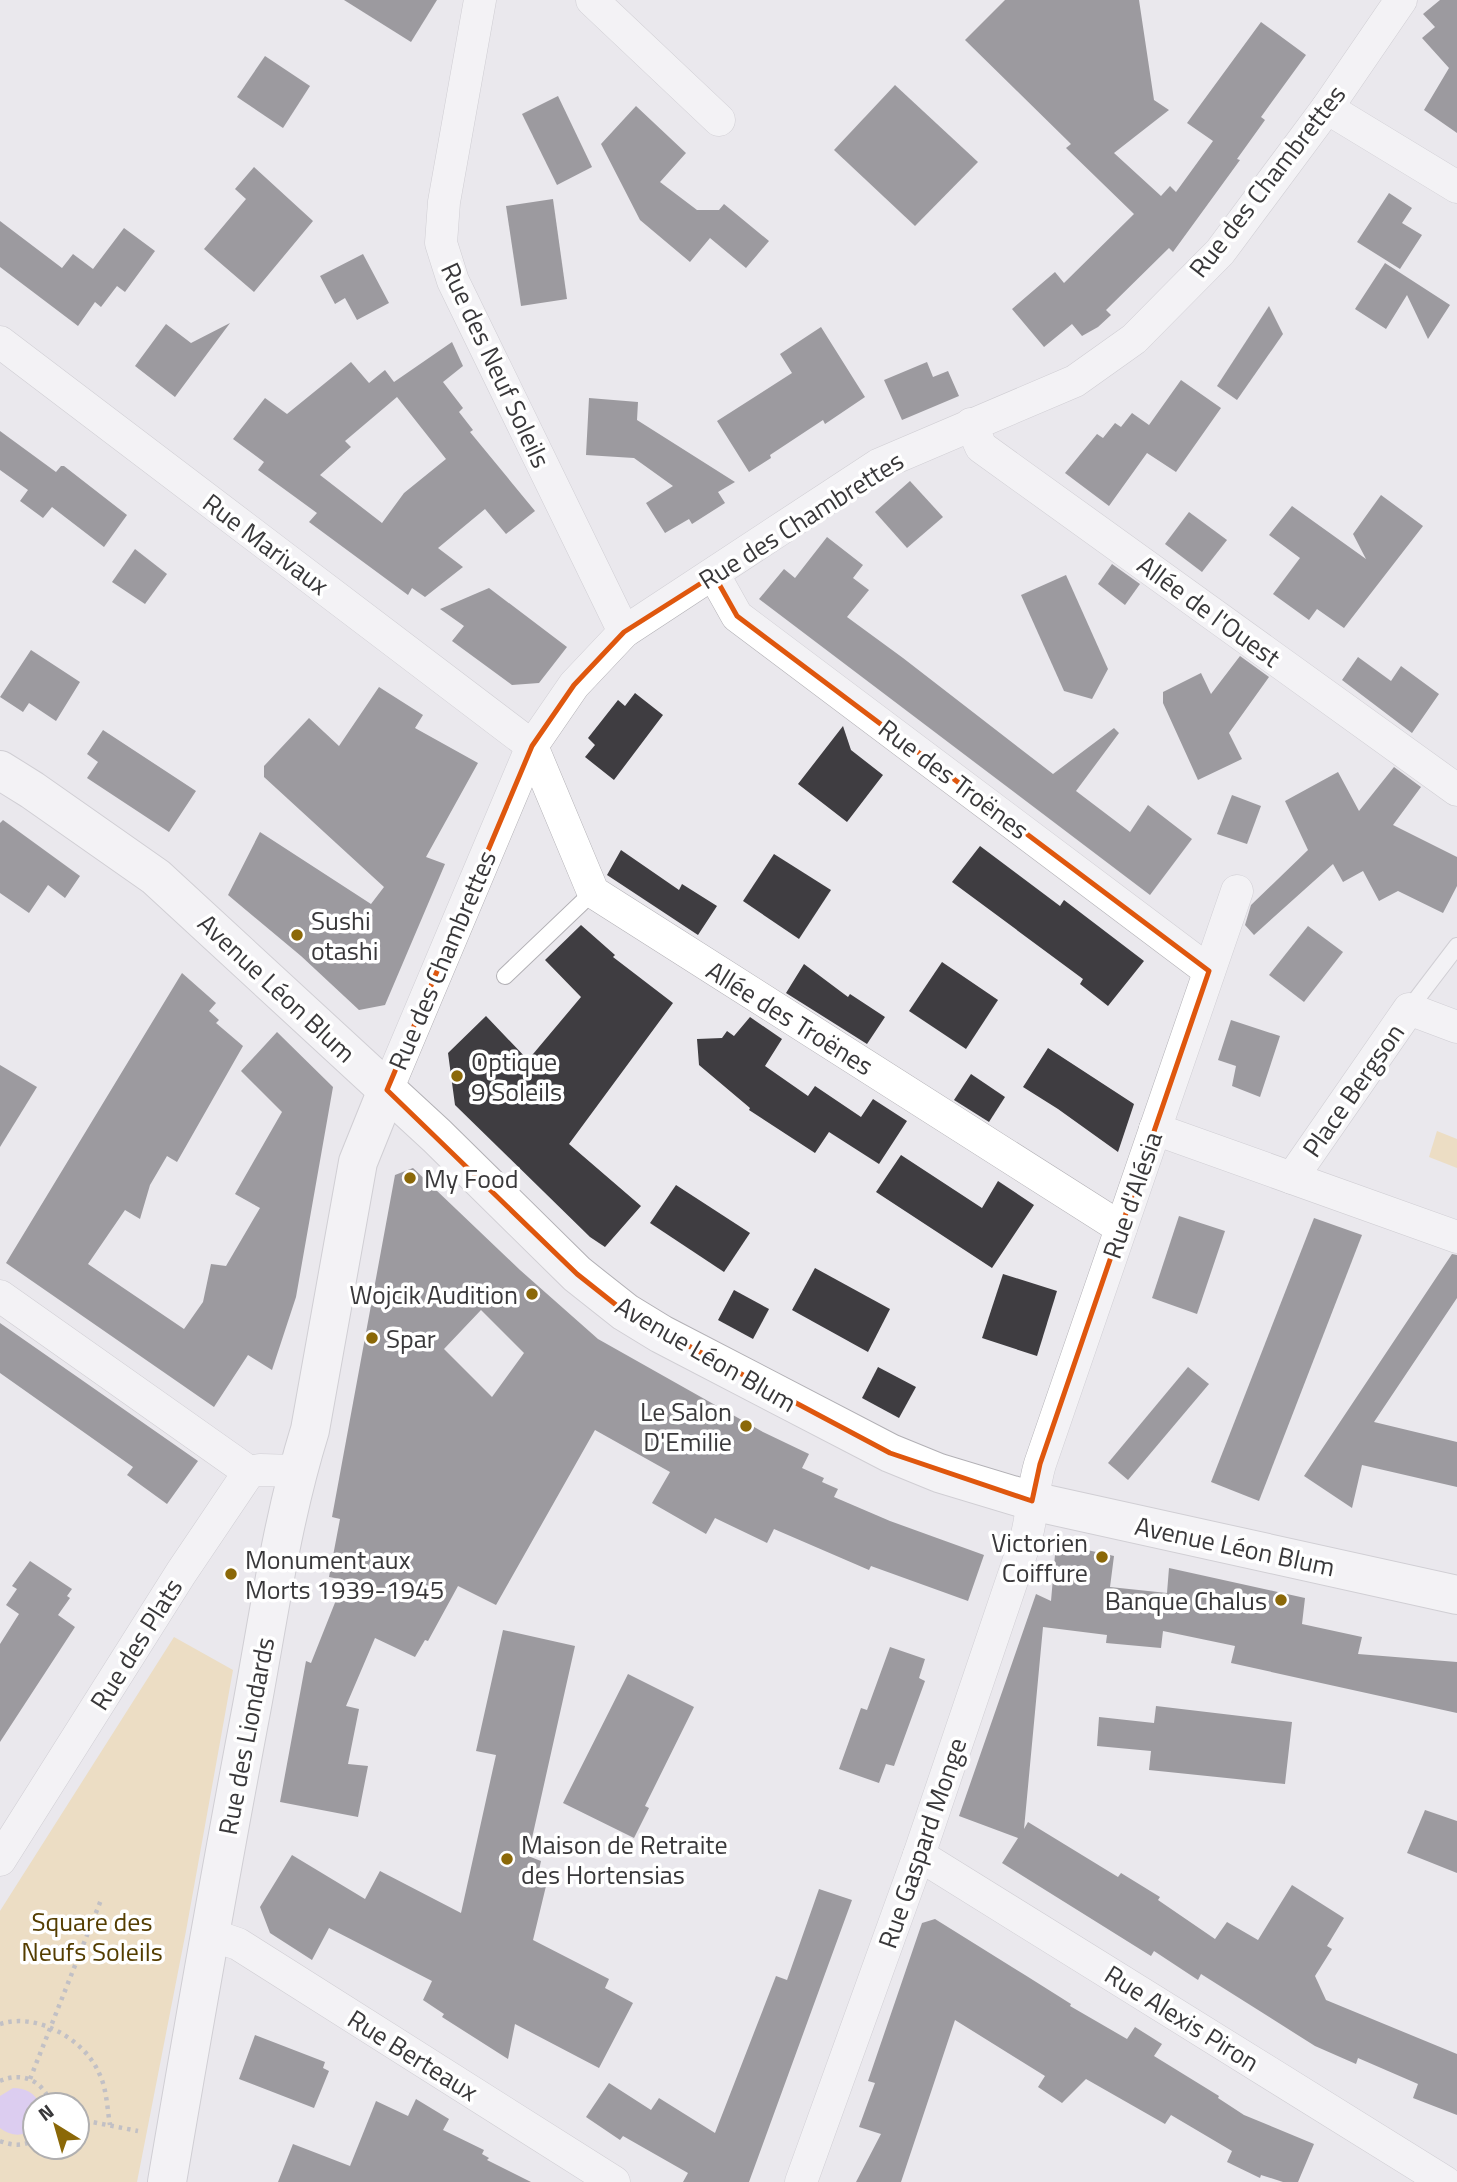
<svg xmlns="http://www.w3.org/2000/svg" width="1457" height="2182" font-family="'Titillium Web',sans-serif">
  <rect width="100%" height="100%" fill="#eae8ed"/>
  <g fill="#efd192" fill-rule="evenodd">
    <path d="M1437 1131 1457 1139V1168L1429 1157Z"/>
    <path d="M174 1637 233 1670 186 1931 137 2182H0V1911ZM35 2105H77V2147H35Z"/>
  </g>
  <path fill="#cdaef3" d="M13 2088C26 2088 35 2093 40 2105H35V2127C24 2137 12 2137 0 2128V2096Z"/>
  <g fill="#3f3d41" fill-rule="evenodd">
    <path d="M344 0H437L411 42Z"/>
    <path d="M1005 0H1139L1154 100 1169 110 1114 153 1161 196 1170 186 1176 192 1213 141 1187 123 1261 22 1306 55 1261 117 1265 120 1237 159 1240 160 1173 252 1169 248 1106 310 1111 315 1098 327 1082 336 1072 324 1044 347 1012 309 1055 272 1064 283 1134 214 1066 148 1071 144 965 40Z"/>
    <path d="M1440 0H1457V133L1424 110 1449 68 1422 38 1435 27 1423 14Z"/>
    <path d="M265 56 310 86 283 128 237 97Z"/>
    <path d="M895 85 978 162 915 226 834 150Z"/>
    <path d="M558 96 592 167 557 185 522 114Z"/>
    <path d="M636 106 686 153 660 182 697 210H719L724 204 769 241 746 268 710 238 690 262 640 220 601 144Z"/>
    <path d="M254 167 313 221 254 292 204 249 246 199 235 189Z"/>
    <path d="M1389 193 1412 208 1402 223 1422 235 1400 269 1357 242Z"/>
    <path d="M553 199 567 299 521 306 506 206Z"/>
    <path d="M0 221 62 268 73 254 93 269 124 228 155 251 125 292 117 286 101 307 95 302 78 326 0 267Z"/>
    <path d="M363 254 389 303 357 320 345 298 335 304 320 276Z"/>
    <path d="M1385 263 1450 305 1428 339 1407 295 1386 329 1355 309Z"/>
    <path d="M1269 306 1283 334 1237 400 1217 386Z"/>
    <path d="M230 323 175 397 135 366 166 324 191 343Z"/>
    <path d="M821 327 865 397 825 424 823 420 770 455 771 458 749 472 717 421 792 373 780 354Z"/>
    <path d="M452 342 463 366 443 382 463 408 459 412 473 430 470 432 535 511 506 534 485 509 438 548 463 567 425 597 412 588 408 595 309 522 317 513 258 470 264 462 233 439 265 398 287 414 351 362 369 383 385 370 394 382ZM397 397 446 459 404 493 382 523 320 475 351 447 345 441Z"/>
    <path d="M927 362 933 377 948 371 959 396 902 420 884 380Z"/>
    <path d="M1181 380 1221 408 1176 472 1147 453 1109 506 1065 473 1097 434 1103 438 1115 423 1121 427 1132 413 1149 425Z"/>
    <path d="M589 398 638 402 637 420 735 482 718 492 725 503 692 524 689 519 665 533 646 503 673 486 634 458 586 455Z"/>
    <path d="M0 431 56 472 61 466H64L127 515 104 547 52 507 43 518 20 501 28 490 0 470Z"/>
    <path d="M910 481 943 517 907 548 875 512Z"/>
    <path d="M1381 495 1423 526 1344 628 1317 609 1309 620 1273 594 1300 558 1269 535 1292 506 1366 559 1353 534Z"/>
    <path d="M1189 512 1227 540 1202 572 1165 544Z"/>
    <path d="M827 537 863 565 853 578 869 590 847 617 903 658 1053 774 1114 728 1119 733 1076 791 1130 832 1148 805 1192 839 1150 895 759 599 784 569 795 578Z"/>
    <path d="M135 549 167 574 145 604 112 582Z"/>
    <path d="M1112 564 1140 584 1125 605 1098 584Z"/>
    <path d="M1066 575 1108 669 1092 699 1064 691 1021 595Z"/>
    <path d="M489 588 567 647 539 683 512 685 452 641 464 626 440 609Z"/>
    <path d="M31 650 80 682 56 721 29 703 23 712 0 697Z"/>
    <path d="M1240 656 1269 677 1229 733 1242 759 1198 780 1163 703V692L1201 673 1211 694Z"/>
    <path d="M1358 657 1391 681 1401 666 1439 694 1412 733 1342 680Z"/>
    <path d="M379 687 423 715 415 728 478 763 426 857 445 864 385 1005 359 1010 301 956 228 895 260 832 371 904 384 887 264 777V766L309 718 339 746Z"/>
    <path d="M635 693 663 715 614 780 585 757 595 745 588 738 618 700 625 706Z"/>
    <path d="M843 726 851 750 883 775 847 822 798 784Z"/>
    <path d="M103 730 196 791 169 832 87 778 98 762 87 754Z"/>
    <path d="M1394 767 1421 787 1393 825 1457 857V886L1443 913 1398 891 1379 901 1363 871 1343 882 1333 864 1254 935 1245 925 1251 905 1308 850 1285 801 1338 772 1359 811Z"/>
    <path d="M1232 795 1261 806 1247 844 1217 834Z"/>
    <path d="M3 820 80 876 65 898 48 885 29 913 0 893V823Z"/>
    <path d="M980 846 1060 906 1064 900 1144 961 1108 1006 1080 984 1083 979 952 882Z"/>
    <path d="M621 850 679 890 682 884 717 906 698 935 607 875Z"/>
    <path d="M774 854 831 890 799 939 743 901Z"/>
    <path d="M581 925 615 955 613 957 673 1003 569 1144 641 1206 605 1247 590 1237 455 1105 448 1053 486 1016 528 1060 581 997 545 960Z"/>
    <path d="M1308 926 1343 952 1304 1002 1269 975Z"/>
    <path d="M942 962 998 1000 966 1049 909 1011Z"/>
    <path d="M804 964 848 997 850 994 885 1017 867 1044 786 993Z"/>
    <path d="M182 973 216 1003 209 1011 219 1020 216 1023 243 1046 177 1162 167 1156 150 1185 140 1219 125 1210 88 1264 184 1329 203 1302 211 1264 226 1266 260 1208 235 1194 282 1112 241 1071 277 1032 333 1087 296 1297 272 1370 248 1355 214 1407 6 1263Z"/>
    <path d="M750 1017 782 1039 765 1066 808 1096 815 1086 861 1117 873 1099 907 1121 879 1164 829 1132 815 1153 749 1110 750 1108 699 1065 697 1039 722 1038 727 1031 734 1036Z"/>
    <path d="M1231 1020 1280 1036 1260 1097 1232 1086 1236 1066 1218 1060Z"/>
    <path d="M1048 1048 1134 1104 1118 1152 1058 1109 1023 1087Z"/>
    <path d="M0 1065 37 1087 0 1147Z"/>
    <path d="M971 1074 1005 1097 989 1122 954 1100Z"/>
    <path d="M901 1155 982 1208 998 1181 1034 1205 992 1268 876 1192Z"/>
    <path d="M413 1168 520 1270 598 1339 763 1432 809 1454 802 1468 824 1478 822 1482 838 1489 834 1497 890 1521 984 1555 968 1601 871 1566 869 1570 774 1529 767 1543 715 1518 706 1534 652 1503 670 1472 595 1430 496 1605 458 1586 428 1641 425 1640 415 1657 375 1638 346 1706 359 1709 348 1764 368 1766 358 1817 280 1802 306 1661 311 1663 344 1580 329 1577 340 1519 332 1517 395 1175ZM481 1310 524 1353 492 1397 444 1349Z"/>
    <path d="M676 1185 750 1233 724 1272 650 1223Z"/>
    <path d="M1179 1216 1225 1231 1197 1314 1152 1298Z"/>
    <path d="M1314 1218 1362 1235 1259 1501 1211 1482Z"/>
    <path d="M1452 1254 1457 1255V1298L1374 1422 1457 1442V1487L1362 1465 1352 1508 1304 1476Z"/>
    <path d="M815 1268 890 1309 868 1352 792 1310Z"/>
    <path d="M1003 1274 1057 1291 1037 1356 982 1338Z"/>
    <path d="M734 1290 769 1309 753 1339 718 1320Z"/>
    <path d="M0 1323 198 1461 167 1504 127 1475 133 1467 0 1373Z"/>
    <path d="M878 1367 916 1387 899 1418 862 1398Z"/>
    <path d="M1188 1367 1209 1384 1128 1480 1108 1463Z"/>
    <path d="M1056 1543 1114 1556 1110 1587 1167 1593 1169 1568 1305 1598 1302 1624 1362 1637 1358 1654 1457 1662V1713L1231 1663 1235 1646 1163 1631 1161 1648 1106 1643 1107 1635 1043 1627 1024 1829 1028 1822 1118 1877 1121 1873 1160 1897 1158 1900 1215 1939 1227 1922 1258 1940 1292 1885 1344 1918 1327 1946 1332 1949 1315 1976 1326 2000 1457 2054V2115L1413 2098 1418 2084 1358 2058 1356 2064 1315 2046 1201 1974 1198 1980 1154 1951 1151 1956 1002 1863 1018 1838 959 1816 1036 1594 1051 1601Z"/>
    <path d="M30 1561 72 1589 67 1596 70 1598 58 1615 75 1627 0 1742V1644L19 1614 6 1605 17 1589 12 1586Z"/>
    <path d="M503 1630 575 1646 528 1856 541 1861 536 1884 546 1886 533 1940 609 1979 605 1988 633 2003 599 2068 515 2024 508 2059 442 2017 444 2014 423 2000 432 1981 329 1928 312 1960 270 1933 260 1907 292 1855 365 1899 380 1871 461 1913 496 1755 476 1751Z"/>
    <path d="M890 1647 925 1659 919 1678 925 1681 894 1766 886 1764 879 1783 839 1769 861 1708 867 1710Z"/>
    <path d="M628 1674 694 1707 645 1806 649 1808 634 1838 563 1803Z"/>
    <path d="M1156 1706 1292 1722 1285 1784 1149 1770 1151 1751 1097 1746 1099 1717 1154 1723Z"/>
    <path d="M1425 1810 1457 1821V1873L1407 1853Z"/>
    <path d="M819 1889 852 1900 749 2182H683L688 2173 623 2136 620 2140 586 2117 609 2083 651 2110 659 2098 715 2133 776 1976 787 1980Z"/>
    <path d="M935 1919 1025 1975 1071 2004 1070 2006 1127 2039 1135 2027 1162 2044 1154 2056 1219 2096 1218 2098 1244 2115 1314 2144 1298 2182H1283L1261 2175 1260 2178 1227 2162 1232 2151 1171 2115 1165 2124 1086 2079 1062 2103 1038 2087 1045 2076 955 2020 901 2182H856L881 2134 859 2127 875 2083 868 2081 922 1923Z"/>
    <path d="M255 2035 325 2062 323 2068 329 2071 314 2108 239 2079Z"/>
    <path d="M416 2099 449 2119 443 2130 484 2150 482 2154 489 2158 487 2160 531 2182H278L293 2144 350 2166 376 2101 408 2116Z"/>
  </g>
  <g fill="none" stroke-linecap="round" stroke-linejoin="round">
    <defs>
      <g id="lane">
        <path d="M505 976 593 892"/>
        <path d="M1409 1009 1457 946"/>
      </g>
      <g id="street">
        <path d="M480 0 444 202 441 243 453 281 624 632"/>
        <path d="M592 0 719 120"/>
        <path d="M1327 108 1457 187"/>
        <path d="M0 342 532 746 593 892 1121 1228"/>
        <path d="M971 424 981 447 1457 790"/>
        <path d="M714 575 737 616 1209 971"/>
        <path d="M387 1090 532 746 574 685 624 632 878 465 1075 381 1134 339 1220 252 1327 108 1401 0"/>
        <path d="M1155 1129 1457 1237"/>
        <path d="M1292 1178 1409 1009 1457 1027"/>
        <path d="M0 1296 249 1472"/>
        <path d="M919 1855 1445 2182"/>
        <path d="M0 1860 181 1573 249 1472 260 1470 297 1471"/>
        <path d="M209 1934 238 1944 614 2182"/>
        <path d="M801 2182 919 1855 1025 1542C1033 1516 1032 1490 1040 1464L1237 891"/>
      </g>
      <g id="secondary">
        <path d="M0 770 32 790 156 877 437 1136 577 1274 625 1312 661 1334 890 1453 939 1473 1032 1501 1457 1595"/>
        <path d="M167 2182C194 2023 222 1864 252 1706 269 1614 282 1520 310 1430L358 1162 387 1090"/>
      </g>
    </defs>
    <use href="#lane" stroke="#b2b0b5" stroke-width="18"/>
    <use href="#street" stroke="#b2b0b5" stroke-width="33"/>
    <use href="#secondary" stroke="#b2b0b5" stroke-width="40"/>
    <g stroke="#929194" stroke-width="4.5" stroke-dasharray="3.5 5" stroke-linecap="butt">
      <path d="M0 2024C37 2012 84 2039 99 2073 107 2089 107 2108 110 2125"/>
      <path d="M30 2079 101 1900"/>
      <path d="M0 2081C23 2071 44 2081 51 2105"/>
      <path d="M77 2119 138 2131"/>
      <path d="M0 2141C13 2146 23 2146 35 2140"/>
    </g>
    <use href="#lane" stroke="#fff" stroke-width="16"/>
    <use href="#street" stroke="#fff" stroke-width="32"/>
    <use href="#secondary" stroke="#fff" stroke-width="38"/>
  </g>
  <path d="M0 0H1457V2182H0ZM714 575 737 616 1209 971 1040 1464 1032 1501 890 1453 625 1312 577 1274 387 1090 532 746 574 685 624 632Z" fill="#eae8ed" fill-opacity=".55" fill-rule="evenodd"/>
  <path fill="none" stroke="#df570e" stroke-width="5" stroke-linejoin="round" d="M714 575 737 616 1209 971 1040 1464 1032 1501 890 1453 625 1312 577 1274 387 1090 532 746 574 685 624 632Z"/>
  <g fill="#8b6808" stroke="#fff" stroke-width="2.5">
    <circle cx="297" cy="935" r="7"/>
    <circle cx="457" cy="1076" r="7"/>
    <circle cx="410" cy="1178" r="7"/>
    <circle cx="532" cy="1294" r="7"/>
    <circle cx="372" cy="1338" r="7"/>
    <circle cx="746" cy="1426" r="7"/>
    <circle cx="1102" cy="1557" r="7"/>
    <circle cx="231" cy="1574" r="7"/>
    <circle cx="1281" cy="1600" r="7"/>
    <circle cx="507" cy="1859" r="7"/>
  </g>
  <g text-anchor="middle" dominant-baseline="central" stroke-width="7" stroke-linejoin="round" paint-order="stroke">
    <g font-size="26" fill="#39383a" stroke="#fff">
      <text transform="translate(1267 181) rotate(-52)">Rue des Chambrettes</text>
      <text transform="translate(496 365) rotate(65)">Rue des Neuf Soleils</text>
      <text transform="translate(801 520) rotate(-32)">Rue des Chambrettes</text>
      <text transform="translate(266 544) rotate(37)">Rue Marivaux</text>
      <text transform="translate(1209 611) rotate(36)">Allée de l'Ouest</text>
      <text transform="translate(954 779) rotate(37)">Rue des Troënes</text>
      <text transform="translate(442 960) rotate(-67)">Rue des Chambrettes</text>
      <text transform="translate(277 988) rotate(43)">Avenue Léon Blum</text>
      <text transform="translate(790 1018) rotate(32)">Allée des Troënes</text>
      <text transform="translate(1353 1090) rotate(-55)">Place Bergson</text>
      <text transform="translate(1132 1195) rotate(-71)">Rue d'Alésia</text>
      <text transform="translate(706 1354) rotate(30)">Avenue Léon Blum</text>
      <text transform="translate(1235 1546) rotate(12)">Avenue Léon Blum</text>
      <text transform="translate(136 1644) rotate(-58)">Rue des Plats</text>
      <text transform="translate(246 1736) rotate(-79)">Rue des Liondards</text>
      <text transform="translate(922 1843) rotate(-71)">Rue Gaspard Monge</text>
      <text transform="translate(1182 2018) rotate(32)">Rue Alexis Piron</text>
      <text transform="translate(413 2055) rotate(32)">Rue Berteaux</text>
    </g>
    <g font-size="26" fill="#39383a" stroke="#fff" text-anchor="start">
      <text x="311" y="920">Sushi<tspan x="311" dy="30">otashi</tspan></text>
      <text x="471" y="1061">Optique<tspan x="471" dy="30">9 Soleils</tspan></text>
      <text x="424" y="1178">My Food</text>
      <text x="518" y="1294" text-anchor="end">Wojcik Audition</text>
      <text x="386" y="1338">Spar</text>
      <text x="732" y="1411" text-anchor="end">Le Salon<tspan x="732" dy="30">D'Emilie</tspan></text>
      <text x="1088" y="1542" text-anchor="end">Victorien<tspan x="1088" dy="30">Coiffure</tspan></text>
      <text x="245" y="1559">Monument aux<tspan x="245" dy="30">Morts 1939-1945</tspan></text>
      <text x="1267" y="1600" text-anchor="end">Banque Chalus</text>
      <text x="521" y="1844">Maison de Retraite<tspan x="521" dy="30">des Hortensias</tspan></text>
    </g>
    <g font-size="26" fill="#543d00" stroke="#fff">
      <text x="92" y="1921">Square des<tspan x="92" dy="30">Neufs Soleils</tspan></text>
    </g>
  </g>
  <g transform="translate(56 2126) rotate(323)"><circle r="33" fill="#ffffff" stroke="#b0afb0" stroke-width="2"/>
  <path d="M0-5L12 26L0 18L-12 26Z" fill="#8b6808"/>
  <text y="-10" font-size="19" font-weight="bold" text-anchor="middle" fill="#39383a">N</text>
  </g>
</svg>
